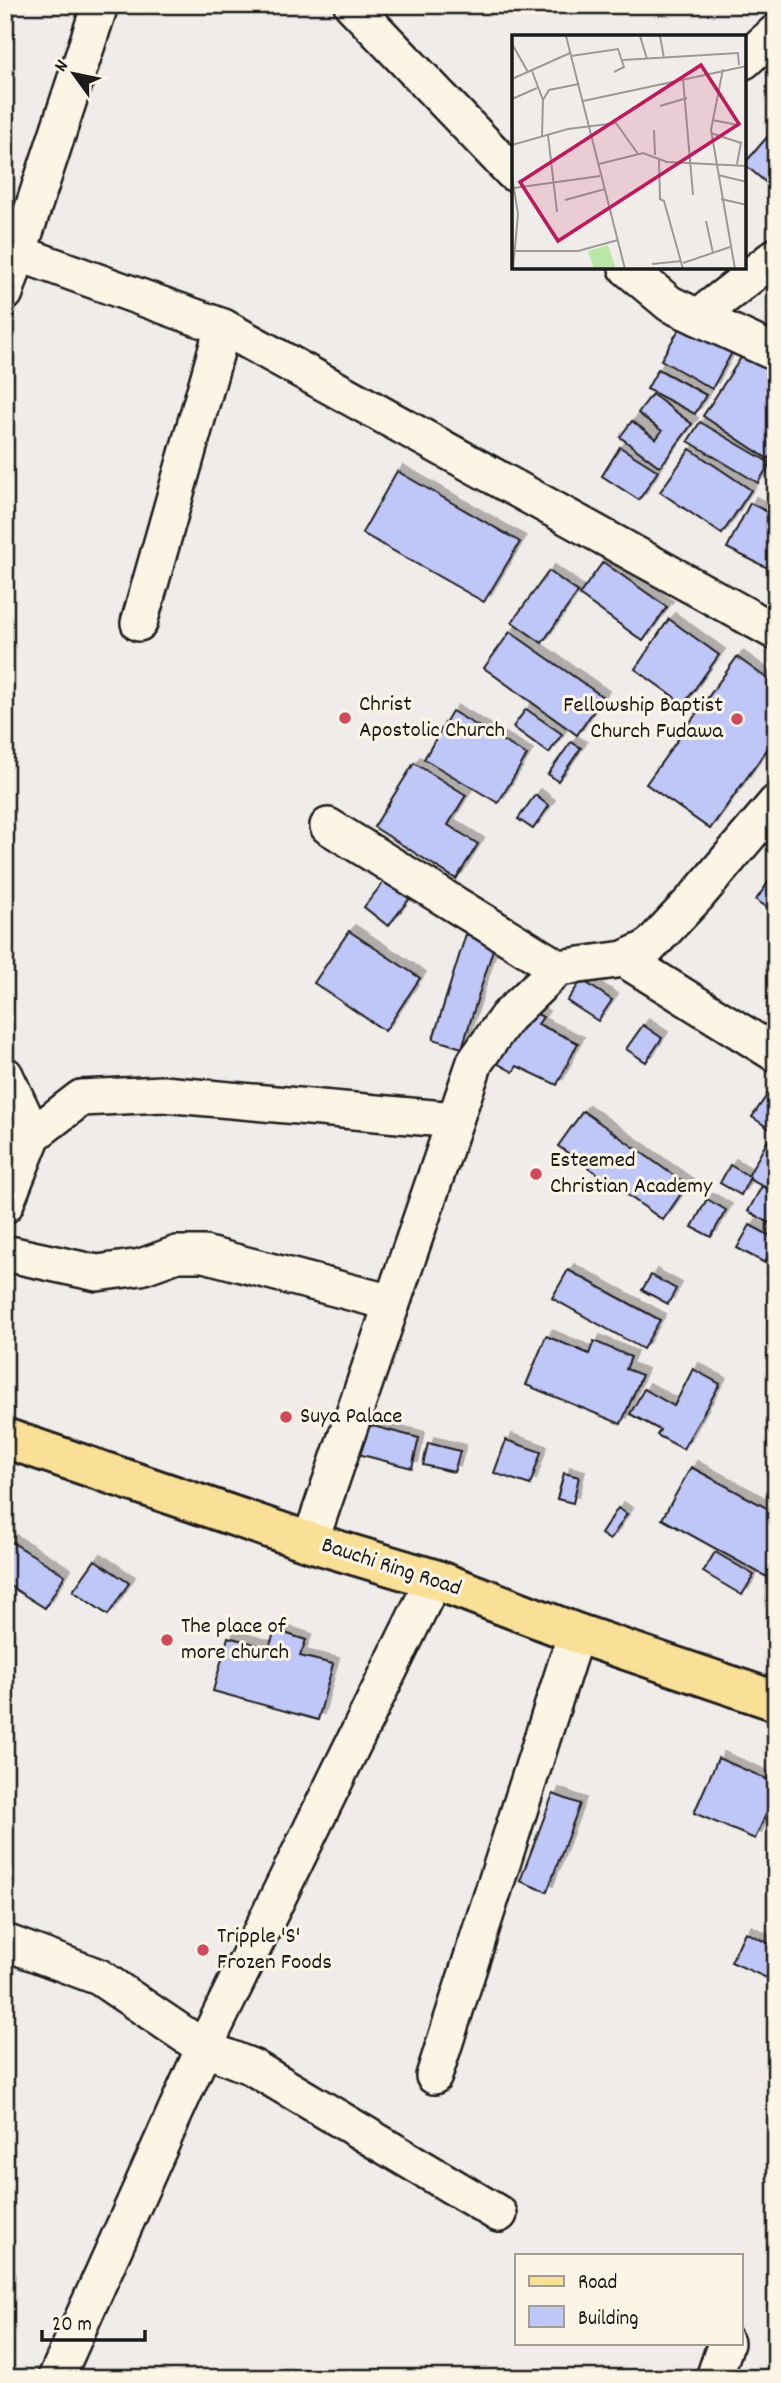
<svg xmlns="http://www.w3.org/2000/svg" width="781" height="2383" font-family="Dekko,sans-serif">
  <defs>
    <filter id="shadow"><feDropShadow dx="6" dy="-6" stdDeviation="0" flood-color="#0004"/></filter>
  </defs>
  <rect width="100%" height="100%" fill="#f0ece9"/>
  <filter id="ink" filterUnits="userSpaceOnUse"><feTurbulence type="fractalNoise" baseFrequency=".0143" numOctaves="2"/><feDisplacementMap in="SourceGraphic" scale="14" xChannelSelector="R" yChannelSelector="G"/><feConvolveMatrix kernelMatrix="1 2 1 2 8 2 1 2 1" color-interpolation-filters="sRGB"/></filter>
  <g filter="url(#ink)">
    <g fill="#bfc6f8" stroke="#1c1c1c" stroke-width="2" filter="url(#shadow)">
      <path d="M768 136 776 143V191L744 164Z"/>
      <path d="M685 319 735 347 712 389 661 360Z"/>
      <path d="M744 353 776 373V447L768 459 703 416Z"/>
      <path d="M658 369 706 395 695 414 647 389Z"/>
      <path d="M652 394 692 424 660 467 620 437 632 421 656 439 662 431 638 413Z"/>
      <path d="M700 422 770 463 758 483 688 441Z"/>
      <path d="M620 447 658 471 639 500 602 476Z"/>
      <path d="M690 449 751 490 722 534 660 492Z"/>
      <path d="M397 471 520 542 484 602 362 533Z"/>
      <path d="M750 503 776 516V572L727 548Z"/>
      <path d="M603 562 667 607 643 641 579 595Z"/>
      <path d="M549 571 578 592 542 643 512 622Z"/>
      <path d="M669 619 719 655 684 704 635 669Z"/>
      <path d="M510 632 603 697 577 735 484 668Z"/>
      <path d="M737 657 776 685V737L710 829 646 784Z"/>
      <path d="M526 709 562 734 549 753 513 727Z"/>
      <path d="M452 711 527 755 498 803 424 759Z"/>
      <path d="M571 742 581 748 558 781 548 774Z"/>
      <path d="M414 763 466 795 448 825 478 844 456 879 374 827Z"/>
      <path d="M535 795 549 806 533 829 518 819Z"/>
      <path d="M776 871V913L756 900Z"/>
      <path d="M386 879 410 898 388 926 364 907Z"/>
      <path d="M349 931 420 978 385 1031 314 983Z"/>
      <path d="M466 934 495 943 462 1048 433 1039Z"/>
      <path d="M582 980 612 1000 598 1021 567 1001Z"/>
      <path d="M524 1007 543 1017 538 1024 578 1043 557 1085 517 1066 513 1072 495 1062Z"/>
      <path d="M643 1025 662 1038 646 1062 626 1049Z"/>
      <path d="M776 1082V1133L752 1117Z"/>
      <path d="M583 1111 687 1185 663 1220 558 1146Z"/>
      <path d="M768 1140 776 1144V1193L747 1178Z"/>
      <path d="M730 1165 750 1177 741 1195 720 1183Z"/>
      <path d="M762 1186 776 1193V1227L748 1211Z"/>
      <path d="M707 1199 726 1210 711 1237 692 1227Z"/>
      <path d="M750 1225 776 1239 765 1263 737 1248Z"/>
      <path d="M568 1270 660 1320 643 1349 552 1298Z"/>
      <path d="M651 1275 676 1289 668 1304 642 1290Z"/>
      <path d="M546 1336 589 1354 594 1341 631 1357 626 1369 642 1375 621 1424 526 1385Z"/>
      <path d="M693 1369 720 1384 683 1449 657 1435 660 1430 630 1414 644 1389 674 1406Z"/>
      <path d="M365 1424 419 1438 412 1468 358 1454Z"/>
      <path d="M506 1440 541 1452 530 1485 494 1473Z"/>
      <path d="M428 1443 460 1451 454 1472 423 1465Z"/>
      <path d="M691 1467 776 1513V1582L662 1519Z"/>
      <path d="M564 1473 579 1477 573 1503 557 1499Z"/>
      <path d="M618 1508 627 1514 610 1540 601 1534Z"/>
      <path d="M5 1538 65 1575 45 1608 5 1583Z"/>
      <path d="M715 1552 754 1575 742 1595 703 1572Z"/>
      <path d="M95 1560 129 1583 108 1615 73 1591Z"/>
      <path d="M275 1630 306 1640 300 1656 333 1664 318 1720 213 1691 228 1637 269 1648Z"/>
      <path d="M718 1758 776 1783V1792L755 1839 694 1813Z"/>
      <path d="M553 1794 580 1804 547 1892 520 1881Z"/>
      <path d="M745 1932 776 1947V1982L731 1962Z"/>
    </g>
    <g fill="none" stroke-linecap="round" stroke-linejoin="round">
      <defs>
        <g id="minor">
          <path d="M352 5 513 173"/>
          <path d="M744 61 776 32"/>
          <path d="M18 253 223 327 776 632"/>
          <path d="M627 268 670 304 776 353"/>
          <path d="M5 293 100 5"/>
          <path d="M698 317 776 256"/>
          <path d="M139 623 223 327"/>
          <path d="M328 826 558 968"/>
          <path d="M624 959 776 1054"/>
          <path d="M5 1075 33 1135"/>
          <path d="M5 1205 33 1135 81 1098 163 1094 455 1120"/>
          <path d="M5 1253 97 1273 141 1267 177 1254H204L392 1303"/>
          <path d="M310 1542 475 1062 507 1017 558 968 624 959 648 948 697 896 776 803"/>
          <path d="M5 1942 99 1977 204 2048 252 2067 499 2214"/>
          <path d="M434 2076 576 1633"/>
          <path d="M56 2378 204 2048 434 1579"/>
          <path d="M714 2378 726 2343"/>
        </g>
        <path id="major" d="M5 1438 310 1542 434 1579 576 1633 776 1701"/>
      </defs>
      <use href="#minor" stroke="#1c1c1c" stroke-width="40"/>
      <use href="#major" stroke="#1c1c1c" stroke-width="44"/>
      <use href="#minor" stroke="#fcf5e5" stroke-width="35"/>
      <use href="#major" stroke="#fadf96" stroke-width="38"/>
    </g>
  </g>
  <g fill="#d1495b" stroke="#fcf5e5" stroke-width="2.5">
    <circle cx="345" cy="718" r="7"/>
    <circle cx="737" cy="719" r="7"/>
    <circle cx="536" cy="1174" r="7"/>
    <circle cx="286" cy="1417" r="7"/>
    <circle cx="167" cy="1640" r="7"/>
    <circle cx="203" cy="1950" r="7"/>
  </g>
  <g text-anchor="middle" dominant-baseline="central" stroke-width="6" stroke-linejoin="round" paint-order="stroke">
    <g font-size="23" fill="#1c1c1c" stroke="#fcf5e5" text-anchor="start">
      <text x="359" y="705">Christ<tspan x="359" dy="26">Apostolic Church</tspan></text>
      <text x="723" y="706" text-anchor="end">Fellowship Baptist<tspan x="723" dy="26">Church Fudawa</tspan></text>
      <text x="550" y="1161">Esteemed<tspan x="550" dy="26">Christian Academy</tspan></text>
      <text x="300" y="1417">Suya Palace</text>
      <text x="181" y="1627">The place of<tspan x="181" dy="26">more church</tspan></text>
      <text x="217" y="1937">Tripple 'S'<tspan x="217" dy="26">Frozen Foods</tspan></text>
    </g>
    <g font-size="23" fill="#1c1c1c" stroke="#fcf5e5">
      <text transform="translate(391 1568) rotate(18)">Bauchi Ring Road</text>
    </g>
  </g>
  <g transform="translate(512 35)">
    <rect width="234" height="234" fill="#f0ece9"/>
    <path d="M96 210 104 234H82L76 216Z" fill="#bae7a5"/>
    <path fill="none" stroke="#9b9997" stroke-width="2" d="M54 1 113 234M128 1 135 24M148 1 152 23M0 9 16 37M59 21 106 14 112 32 102 37M111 25 226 18 227 30M211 34 199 95 223 234M20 36 31 65 30 102M0 44 58 18M171 44 181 160M0 64 25 53M31 65 37 55 67 49M71 66 235 31M148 71 175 63M200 85 226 90M142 95 143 120M199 98 229 108 225 129M36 100 45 177M0 110 56 94 104 88 126 119M147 124 148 164 152 166 171 234M87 129 131 118 155 127 235 131M206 140 235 147M0 141 6 179 1 234M2 153 88 141M209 164 235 170M53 165 93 154M194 186 201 218M0 216H66L106 205M171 228 218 212M140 229 170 226"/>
    <path fill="#c2185b" fill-opacity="0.15" stroke="#c2185b" stroke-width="3.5" d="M189 30 227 89 46 206 8 147Z"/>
    <rect width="234" height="234" fill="none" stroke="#1c1c1c" stroke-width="3.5"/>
  </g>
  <rect width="781" height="2383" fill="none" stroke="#fcf5e5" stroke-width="28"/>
  <rect x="14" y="14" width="753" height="2355" fill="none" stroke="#1c1c1c" stroke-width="2.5" filter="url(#ink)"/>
  <rect x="515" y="2254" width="228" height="91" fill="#fcf5e5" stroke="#a29e95" stroke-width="2"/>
  <rect x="529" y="2276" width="35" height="10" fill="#fadf96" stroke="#a29e95" stroke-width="2"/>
  <text x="578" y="2288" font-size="21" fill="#1c1c1c">Road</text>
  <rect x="529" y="2306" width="35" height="21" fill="#bfc6f8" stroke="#a29e95" stroke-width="2"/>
  <text x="578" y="2324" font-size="21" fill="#1c1c1c">Building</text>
  <g transform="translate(74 74) rotate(303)" stroke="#fcf5e5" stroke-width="5" paint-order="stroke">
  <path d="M0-5L12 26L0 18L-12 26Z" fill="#1c1c1c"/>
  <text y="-10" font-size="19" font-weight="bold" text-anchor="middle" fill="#1c1c1c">N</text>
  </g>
  <path d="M42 2330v10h103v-10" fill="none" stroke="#1c1c1c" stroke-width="3.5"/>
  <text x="52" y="2330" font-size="21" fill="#1c1c1c" stroke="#fcf5e5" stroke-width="5" paint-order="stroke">20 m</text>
</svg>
